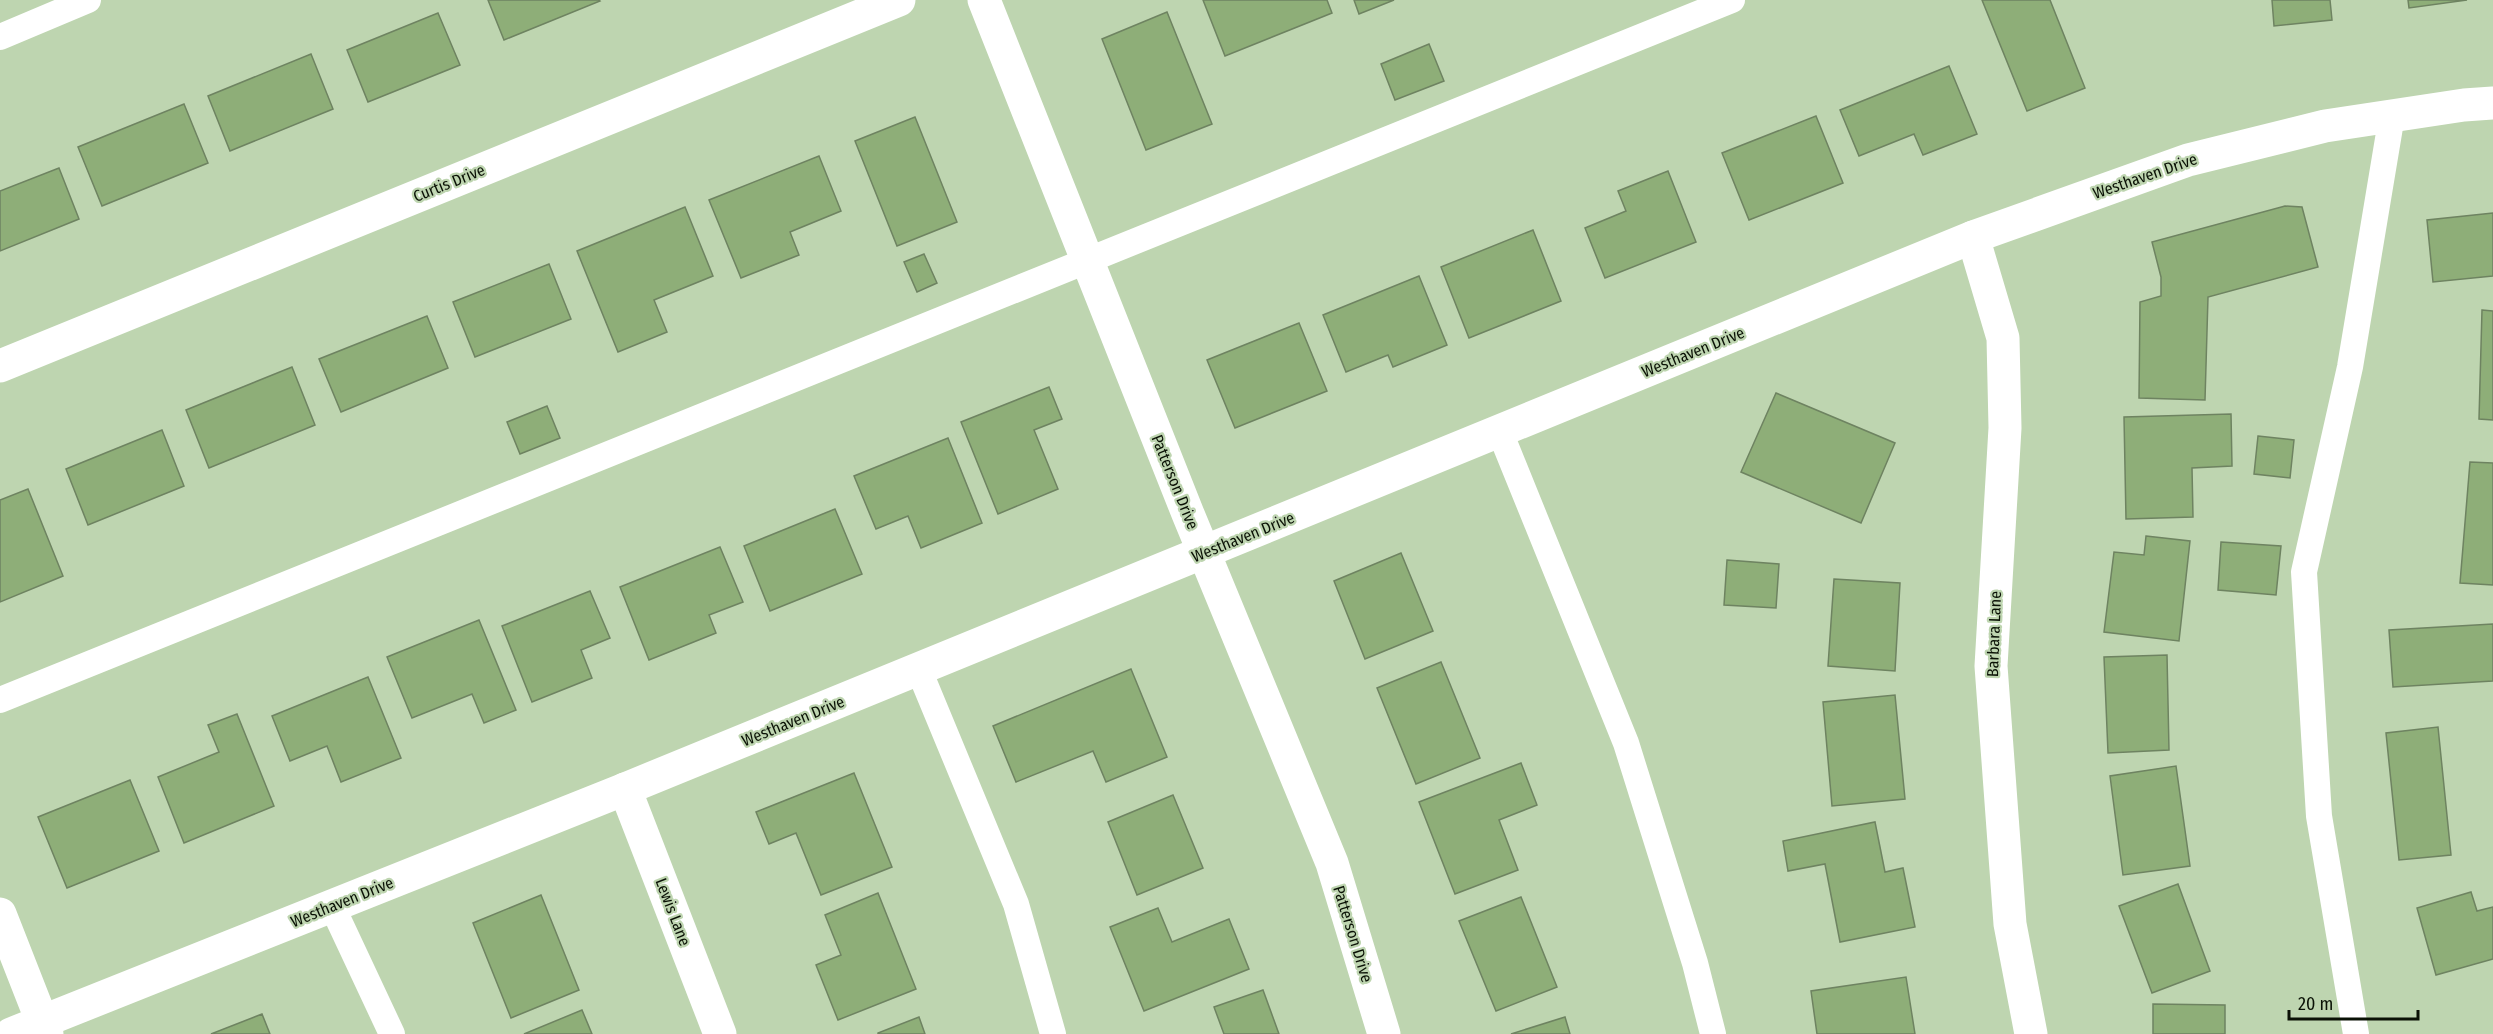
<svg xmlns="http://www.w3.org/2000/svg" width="2493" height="1034" font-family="'Fira Sans Condensed',sans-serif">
  <rect width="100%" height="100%" fill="#bed5b0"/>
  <g fill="#8eae78" stroke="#6e8361" stroke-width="1.5">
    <path d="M488 0H599L600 1 504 40Z"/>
    <path d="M1203 0H1327L1332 13 1225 56Z"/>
    <path d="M1354 0H1394L1359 14Z"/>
    <path d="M1982 0H2050L2085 88 2027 111Z"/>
    <path d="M2272 0H2330L2332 20 2274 26Z"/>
    <path d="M2408 0H2467L2409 8Z"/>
    <path d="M1167 12 1212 124 1146 150 1102 39Z"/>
    <path d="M438 13 460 65 368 102 347 50Z"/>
    <path d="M1429 44 1444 81 1395 100 1381 64Z"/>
    <path d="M311 54 333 109 230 151 208 96Z"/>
    <path d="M1949 66 1977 134 1923 155 1914 134 1859 156 1840 110Z"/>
    <path d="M184 104 208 163 102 206 78 147Z"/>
    <path d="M1816 116 1843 183 1749 220 1722 153Z"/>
    <path d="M915 117 957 222 897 246 855 141Z"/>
    <path d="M819 156 841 211 790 232 799 255 741 278 709 200Z"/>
    <path d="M59 168 79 219 0 251V191Z"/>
    <path d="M1668 171 1696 242 1605 278 1585 228 1626 211 1618 191Z"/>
    <path d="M2285 206 2302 207 2318 267 2208 297 2205 400 2139 398 2140 302 2161 296V277L2152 242Z"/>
    <path d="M685 207 713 276 654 300 667 332 618 352 577 251Z"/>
    <path d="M2493 213V276L2433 282 2427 220Z"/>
    <path d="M1533 230 1561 301 1469 338 1441 267Z"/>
    <path d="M924 254 937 283 917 292 904 262Z"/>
    <path d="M549 264 571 319 475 357 453 302Z"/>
    <path d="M1419 276 1447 345 1393 367 1388 355 1346 372 1323 315Z"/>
    <path d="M2482 310 2493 311V420L2479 419Z"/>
    <path d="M427 316 448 368 341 412 319 359Z"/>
    <path d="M1299 323 1327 391 1235 428 1207 360Z"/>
    <path d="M292 367 315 425 209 468 186 410Z"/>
    <path d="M1049 387 1062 419 1034 430 1058 489 998 514 961 422Z"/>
    <path d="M1776 393 1895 443 1861 523 1741 472Z"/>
    <path d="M547 406 560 438 520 454 507 422Z"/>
    <path d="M2231 414 2232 466 2192 468 2193 517 2126 519 2124 417Z"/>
    <path d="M162 430 184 486 88 525 66 469Z"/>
    <path d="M2258 436 2294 440 2290 478 2254 474Z"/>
    <path d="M948 438 982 523 921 548 908 516 876 529 854 476Z"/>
    <path d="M2470 462 2493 463V585L2460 583Z"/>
    <path d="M28 489 63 576 0 602V500Z"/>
    <path d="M835 509 862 574 770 611 744 546Z"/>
    <path d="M2146 536 2190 541 2179 641 2104 632 2114 552 2144 555Z"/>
    <path d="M2221 542 2281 546 2276 595 2218 590Z"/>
    <path d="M720 547 743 602 709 615 716 633 649 660 620 587Z"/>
    <path d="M1401 553 1433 631 1365 659 1334 581Z"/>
    <path d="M1727 560 1779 564 1776 608 1724 605Z"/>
    <path d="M1834 579 1900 583 1895 671 1828 666Z"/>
    <path d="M590 591 610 638 581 650 592 678 532 702 502 626Z"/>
    <path d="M479 620 516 710 484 723 472 694 412 718 387 657Z"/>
    <path d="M2493 624V681L2393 687 2389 630Z"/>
    <path d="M2167 655 2169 750 2108 753 2104 657Z"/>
    <path d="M1441 662 1480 758 1416 784 1377 688Z"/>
    <path d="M1131 669 1167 757 1106 782 1093 751 1016 782 993 726Z"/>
    <path d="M368 677 401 758 341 782 327 746 290 761 272 716Z"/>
    <path d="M1895 695 1905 799 1832 806 1823 702Z"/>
    <path d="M237 714 274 806 184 843 158 777 219 752 208 725Z"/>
    <path d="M2438 727 2451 855 2399 860 2386 733Z"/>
    <path d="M1521 763 1537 805 1499 820 1518 870 1455 894 1419 802Z"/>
    <path d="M2176 766 2190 866 2123 875 2110 776Z"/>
    <path d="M854 773 892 867 821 895 796 833 769 844 756 812Z"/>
    <path d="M130 780 159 851 67 888 38 817Z"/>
    <path d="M1173 795 1203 868 1137 895 1108 822Z"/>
    <path d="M1875 822 1885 872 1903 868 1915 927 1840 942 1825 864 1788 871 1783 841Z"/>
    <path d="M2178 884 2210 971 2152 993 2119 906Z"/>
    <path d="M2471 892 2477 911 2493 907V959L2436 975 2417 908Z"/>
    <path d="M878 893 916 989 838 1020 816 965 841 955 825 915Z"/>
    <path d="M541 895 579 990 511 1018 473 923Z"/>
    <path d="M1521 897 1557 987 1496 1011 1459 921Z"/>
    <path d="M1158 908 1172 942 1229 919 1249 969 1144 1011 1110 927Z"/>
    <path d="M1906 977 1915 1034H1817L1811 991Z"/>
    <path d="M1263 990 1279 1034H1224L1214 1007Z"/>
    <path d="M2153 1004 2225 1005V1034H2153Z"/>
    <path d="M582 1010 592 1034H524Z"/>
    <path d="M262 1014 270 1034H211Z"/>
    <path d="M919 1017 925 1034H878V1033Z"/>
    <path d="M1565 1017 1570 1034H1511Z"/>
  </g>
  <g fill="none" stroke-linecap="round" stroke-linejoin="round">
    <g stroke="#fff" stroke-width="26">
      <path d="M0 37 88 0"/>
      <path d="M1500 432 1626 743 1695 963 1713 1034"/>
      <path d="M919 670 1016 904 1053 1034"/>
      <path d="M0 700 1732 0"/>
      <path d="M332 906 392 1034"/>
      <path d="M2356 1034 2319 816 2304 572 2350 367 2392 115"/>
    </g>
    <g stroke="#fff" stroke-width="33">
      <path d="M984 0 1188 514 1332 863 1384 1034"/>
      <path d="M1973 237 2003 338 2005 428 1991 666 2010 924 2031 1034"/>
      <path d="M0 366 899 0"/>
      <path d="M625 789 720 1034"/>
      <path d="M0 914 47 1034"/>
      <path d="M11 1034 625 789 1973 237 2188 160 2325 126 2464 105 2493 103"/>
    </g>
  </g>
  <g text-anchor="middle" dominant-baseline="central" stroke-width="4.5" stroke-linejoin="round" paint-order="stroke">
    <g font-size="16" fill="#0a1105" stroke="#bed5b0">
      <text transform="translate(2145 176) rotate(-19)">Westhaven Drive</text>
      <text transform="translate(449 183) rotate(-22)">Curtis Drive</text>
      <text transform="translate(1693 352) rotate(-22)">Westhaven Drive</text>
      <text transform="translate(1175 482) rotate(68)">Patterson Drive</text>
      <text transform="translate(1243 537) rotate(-22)">Westhaven Drive</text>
      <text transform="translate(1994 634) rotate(-88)">Barbara Lane</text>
      <text transform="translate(793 721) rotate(-22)">Westhaven Drive</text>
      <text transform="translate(342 902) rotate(-22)">Westhaven Drive</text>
      <text transform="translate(673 912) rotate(69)">Lewis Lane</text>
      <text transform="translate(1353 934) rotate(73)">Patterson Drive</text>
    </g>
  </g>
  <path d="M2289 1010v9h129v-9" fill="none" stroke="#0a1105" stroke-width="3"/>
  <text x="2298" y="1010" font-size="18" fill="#0a1105" stroke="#bed5b0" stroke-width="4.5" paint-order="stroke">20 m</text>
</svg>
